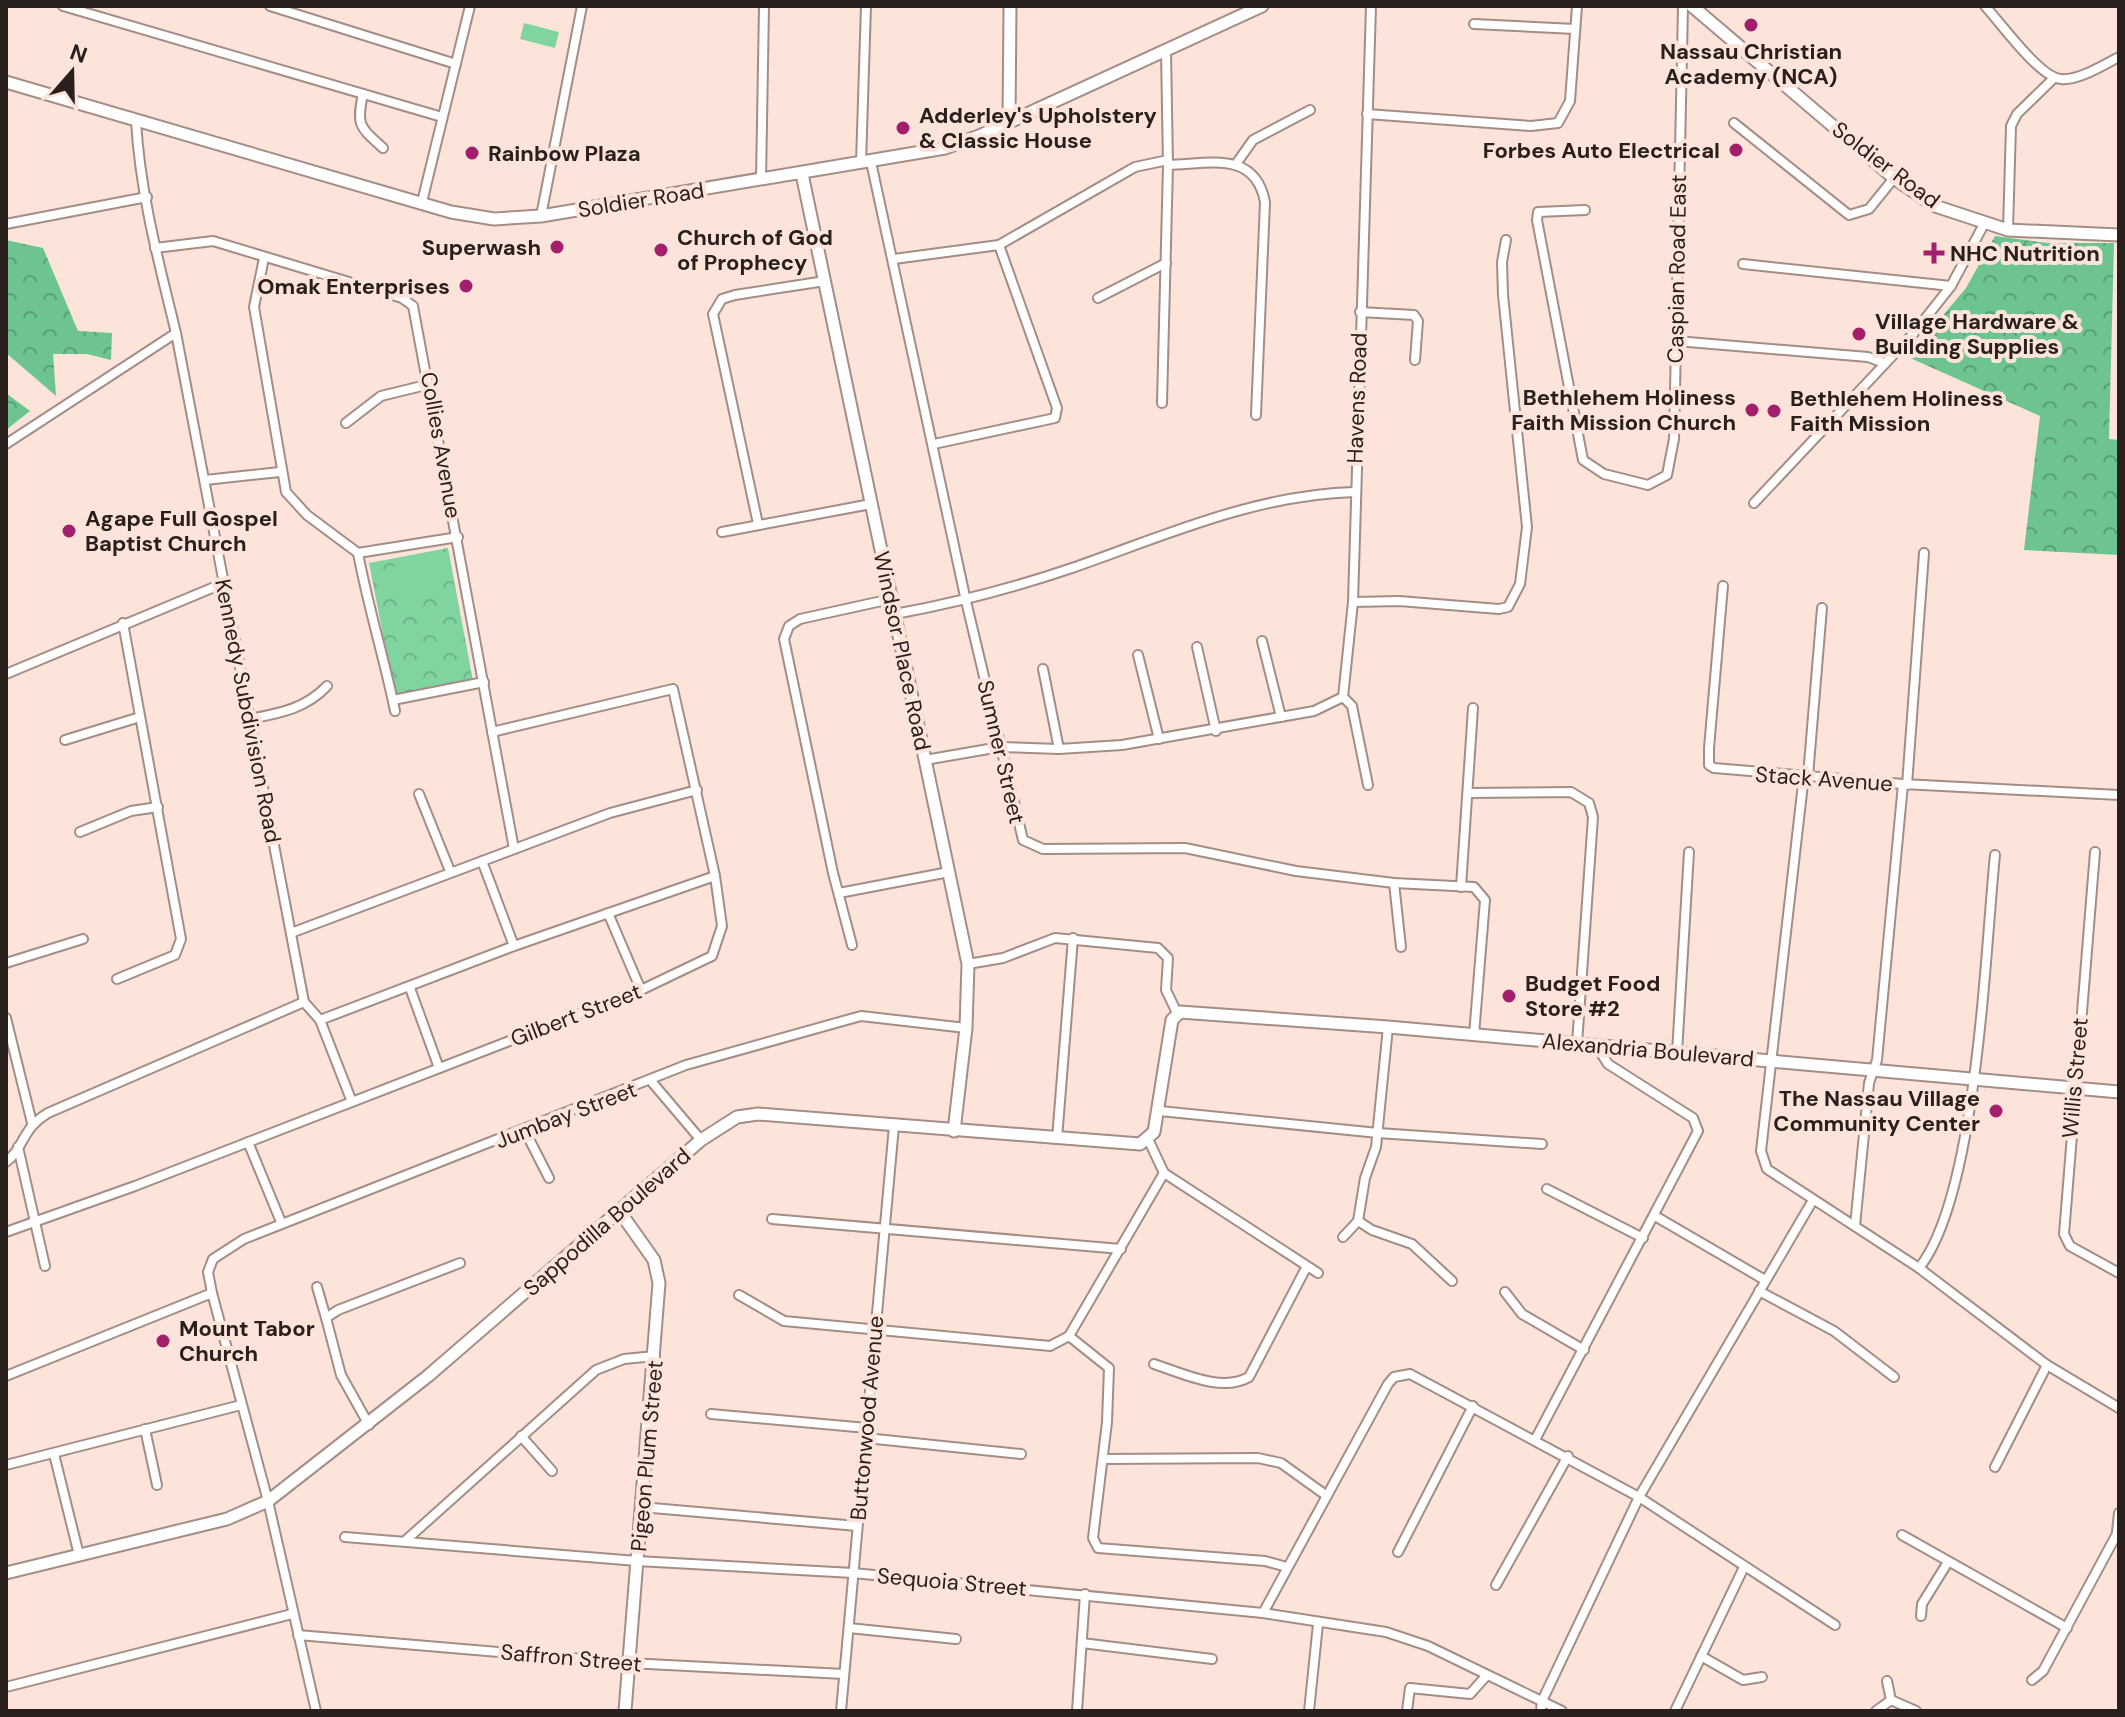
<svg xmlns="http://www.w3.org/2000/svg" width="2125" height="1717" font-family="'DM Sans',sans-serif">
  <defs>
    <pattern id="forest-crowns" width="20" height="18" patternUnits="userSpaceOnUse" patternTransform="scale(2)"><rect width="20" height="18" fill="#6ec491"/><path d="M2 6a3 3 0 1 1 6 0M12 15a3 3 0 1 1 6 0" fill="none" stroke="#5a9f76"/></pattern>
    <pattern id="park-crowns" width="20" height="18" patternUnits="userSpaceOnUse" patternTransform="scale(2)"><rect width="20" height="18" fill="#7fd4a0"/><path d="M2 6a3 3 0 1 1 6 0M12 15a3 3 0 1 1 6 0" fill="none" stroke="#6eb689"/></pattern>
  </defs>
  <rect width="100%" height="100%" fill="#fce4db"/>
  <g fill="url(#forest-crowns)">
    <path d="M1995 236 2048 243H2114L2109 439 2119 440V555L2024 550 2040 416 1908 357 1966 288Z"/>
    <path d="M6 240 43 248 78 331 112 333 111 360 87 354H53L56 396 6 353Z"/>
    <path d="M6 393 30 411 6 430Z"/>
  </g>
  <path fill="url(#park-crowns)" d="M448 548 473 681 395 696 369 563Z"/>
  <g fill="#7fd4a0">
    <path d="M524 23 559 32 555 48 520 39Z"/>
    <path d="M435 559 440 588 392 597 386 568Z"/>
  </g>
  <g fill="none" stroke-linecap="round" stroke-linejoin="round">
    <defs>
      <g id="street">
        <path d="M63 6 442 117"/>
        <path d="M270 6 456 64"/>
        <path d="M1985 6C2000 22 2040 78 2061 79 2078 81 2103 65 2119 57"/>
        <path d="M1474 24 1575 29"/>
        <path d="M363 94C356 126 360 127 383 148"/>
        <path d="M1367 114 1531 126 1558 123 1570 101 1577 6"/>
        <path d="M136 121C140 193 159 263 176 333L304 1002 320 1020 352 1102"/>
        <path d="M1734 123 1849 215 1869 209 1894 178"/>
        <path d="M871 162 966 601 1023 840 1043 849 1185 848 1296 871 1394 883 1474 887 1485 900 1474 1035"/>
        <path d="M861 163 866 6"/>
        <path d="M1236 164 1253 140 1310 110"/>
        <path d="M1168 165C1209 164 1255 150 1265 202L1256 415"/>
        <path d="M761 180 764 6"/>
        <path d="M422 202 470 6"/>
        <path d="M1585 210 1538 212 1537 220 1583 460 1604 474 1648 485 1667 475 1674 439 1683 6"/>
        <path d="M541 216 582 6"/>
        <path d="M6 224 147 197"/>
        <path d="M2008 230 2011 126 2017 114 2054 78"/>
        <path d="M155 248 213 241 402 298 413 306 514 849"/>
        <path d="M264 258 254 307 286 492 307 515 358 553 458 537"/>
        <path d="M894 259 999 245 1135 167 1168 160"/>
        <path d="M1743 264 1951 286"/>
        <path d="M1098 298 1166 263"/>
        <path d="M1360 312 1414 315 1418 321 1415 360"/>
        <path d="M1676 341 1868 357 1884 363"/>
        <path d="M1162 403 1168 165 1166 51"/>
        <path d="M346 423 381 396 430 384"/>
        <path d="M6 444 176 333"/>
        <path d="M934 444 1055 418 1057 408 999 245"/>
        <path d="M205 480 280 472"/>
        <path d="M1754 503 1913 334 1951 286 1984 224"/>
        <path d="M758 524 713 314 722 299 735 295 825 281"/>
        <path d="M722 532 871 504"/>
        <path d="M358 553C368 607 384 657 395 711"/>
        <path d="M1723 586 1709 748V765L1714 768 1903 784 2119 795"/>
        <path d="M1353 602 1399 601 1499 609 1508 607 1520 584 1527 527 1503 295 1502 262 1506 240"/>
        <path d="M895 614C955 603 1013 588 1072 568 1164 536 1254 495 1354 492"/>
        <path d="M1262 641 1281 717"/>
        <path d="M1197 647 1216 731"/>
        <path d="M1138 655 1159 739"/>
        <path d="M1043 669 1059 749"/>
        <path d="M6 674 224 583"/>
        <path d="M1343 697 1353 602 1371 6"/>
        <path d="M1343 697 1352 706 1368 785"/>
        <path d="M393 700 484 682"/>
        <path d="M250 719C280 713 305 709 327 686"/>
        <path d="M65 740 140 717"/>
        <path d="M925 760 1000 747 1059 749 1122 745 1314 711 1343 697"/>
        <path d="M1804 775 1761 1151 1767 1169 1919 1268 2047 1365 2119 1408"/>
        <path d="M1808 776 1822 608"/>
        <path d="M1907 785 1924 553"/>
        <path d="M1468 793 1571 792 1589 803 1593 817 1577 1044"/>
        <path d="M419 794 450 871"/>
        <path d="M80 832 131 811 158 807"/>
        <path d="M2095 852 2064 1234 2070 1246 2119 1273"/>
        <path d="M482 861 514 946"/>
        <path d="M1394 883 1401 947"/>
        <path d="M1461 887 1473 708"/>
        <path d="M839 893 949 872"/>
        <path d="M608 913 641 990"/>
        <path d="M291 933 610 813 697 790"/>
        <path d="M852 945 833 873 784 639 789 626 800 619 891 599"/>
        <path d="M6 963 83 939"/>
        <path d="M968 964 1003 958 1055 938 1158 948 1168 958 1166 990 1177 1013"/>
        <path d="M117 979 175 955 181 939 123 623"/>
        <path d="M410 988 439 1068"/>
        <path d="M6 1018 32 1123"/>
        <path d="M320 1020 514 946 715 876"/>
        <path d="M1388 1027 1376 1147 1365 1178 1358 1221 1372 1230 1412 1244 1452 1281"/>
        <path d="M1677 1053 1689 852"/>
        <path d="M651 1081 701 1140"/>
        <path d="M1160 1111 1378 1133 1542 1144"/>
        <path d="M525 1131 549 1178"/>
        <path d="M1057 1139 1073 938"/>
        <path d="M1148 1139 1164 1173 1318 1273"/>
        <path d="M248 1142 281 1222"/>
        <path d="M18 1147 45 1266"/>
        <path d="M6 1162C24 1149 21 1129 48 1113L304 1002"/>
        <path d="M1547 1189 1643 1238"/>
        <path d="M1655 1216 1765 1280"/>
        <path d="M772 1219 1121 1249"/>
        <path d="M1855 1226 1869 1083 1877 1060 1903 784"/>
        <path d="M6 1232 135 1186 641 990 712 956 722 926 715 876 673 689 492 732"/>
        <path d="M1343 1237 1358 1221"/>
        <path d="M1919 1268C1977 1196 1985 952 1995 855"/>
        <path d="M317 1287 326 1318"/>
        <path d="M1759 1291 1834 1331 1894 1377"/>
        <path d="M1505 1292 1522 1314 1584 1350"/>
        <path d="M739 1295 784 1321 1050 1346 1069 1336 1164 1173"/>
        <path d="M1069 1336 1109 1368 1107 1422 1093 1538 1098 1548 1265 1561 1287 1567"/>
        <path d="M1154 1364C1182 1373 1222 1393 1249 1377L1306 1268"/>
        <path d="M6 1376 212 1293"/>
        <path d="M711 1414 867 1428"/>
        <path d="M369 1425 341 1375 326 1318 338 1310 460 1263"/>
        <path d="M145 1429 157 1485"/>
        <path d="M521 1436 552 1471"/>
        <path d="M866 1438 1021 1454"/>
        <path d="M1536 1438 1698 1131 1693 1118 1608 1064 1596 1045"/>
        <path d="M54 1454 79 1555"/>
        <path d="M1103 1459 1258 1458 1281 1463 1327 1496"/>
        <path d="M6 1465 241 1405"/>
        <path d="M1995 1467 2047 1365"/>
        <path d="M641 1507 857 1526"/>
        <path d="M2117 1532 2119 1513"/>
        <path d="M1902 1535 2067 1628"/>
        <path d="M345 1537 637 1561 853 1573 1263 1613 1386 1632 1428 1646 1562 1711"/>
        <path d="M405 1541 596 1370 624 1359 655 1356"/>
        <path d="M1398 1552 1473 1406"/>
        <path d="M1496 1585 1568 1456"/>
        <path d="M1263 1613 1388 1384 1394 1377 1410 1374 1639 1497 1835 1625"/>
        <path d="M1921 1616 1922 1604 1948 1562"/>
        <path d="M849 1628 956 1639"/>
        <path d="M298 1635 629 1663 844 1674"/>
        <path d="M1082 1643 1212 1659"/>
        <path d="M1701 1656 1743 1680 1762 1677"/>
        <path d="M2032 1680 2043 1671 2119 1530"/>
        <path d="M1887 1681 1891 1700"/>
        <path d="M6 1687 292 1614"/>
        <path d="M1891 1700 1916 1711"/>
        <path d="M316 1711 268 1501 212 1293 208 1272 213 1259 244 1239 686 1065 861 1016 966 1028"/>
        <path d="M841 1711 894 1126"/>
        <path d="M1077 1711 1085 1594"/>
        <path d="M1309 1711 1318 1624"/>
        <path d="M1407 1711 1410 1688 1470 1694 1487 1675"/>
        <path d="M1541 1711 1542 1701 1639 1497 1813 1200"/>
        <path d="M1675 1711 1744 1567"/>
        <path d="M1876 1711 1891 1700"/>
      </g>
      <g id="secondary">
        <path d="M1692 6 1894 178 1935 206 2008 230 2119 235"/>
        <path d="M6 82 451 212 494 219 541 216 945 148 979 136 1262 6"/>
        <path d="M1009 121 1010 6"/>
        <path d="M802 174 968 964 966 1028 954 1131"/>
        <path d="M620 1212 654 1260 659 1283 625 1711"/>
        <path d="M6 1573 227 1519 268 1501 428 1376 701 1140 737 1117 758 1114 1140 1144 1154 1132 1172 1020 1180 1012 1388 1027 2119 1092"/>
      </g>
    </defs>
    <use href="#street" stroke="#a38d85" stroke-width="12"/>
    <use href="#secondary" stroke="#a38d85" stroke-width="15"/>
    <use href="#street" stroke="#fff" stroke-width="8"/>
    <use href="#secondary" stroke="#fff" stroke-width="11"/>
  </g>
  <g fill="#a31f6c" stroke="#fce4db" stroke-width="3">
    <circle cx="1751" cy="25" r="8"/>
    <circle cx="903" cy="128" r="8"/>
    <circle cx="1736" cy="150" r="8"/>
    <circle cx="472" cy="153" r="8"/>
    <circle cx="557" cy="247" r="8"/>
    <circle cx="661" cy="250" r="8"/>
    <path d="M1930 241h8v8h8v8h-8v8h-8v-8h-8v-8h8z"/>
    <circle cx="466" cy="286" r="8"/>
    <circle cx="1859" cy="334" r="8"/>
    <circle cx="1752" cy="410" r="8"/>
    <circle cx="1774" cy="411" r="8"/>
    <circle cx="69" cy="531" r="8"/>
    <circle cx="1509" cy="996" r="8"/>
    <circle cx="1996" cy="1111" r="8"/>
    <circle cx="163" cy="1341" r="8"/>
  </g>
  <g text-anchor="middle" dominant-baseline="central" stroke-width="8" stroke-linejoin="round" paint-order="stroke">
    <g font-size="22" font-weight="bold" fill="#29201d" stroke="#fce4db" text-anchor="start">
      <text x="1751" y="51" text-anchor="middle">Nassau Christian<tspan x="1751" dy="25">Academy (NCA)</tspan></text>
      <text x="919" y="115">Adderley's Upholstery<tspan x="919" dy="25">&amp; Classic House</tspan></text>
      <text x="1720" y="150" text-anchor="end">Forbes Auto Electrical</text>
      <text x="488" y="153">Rainbow Plaza</text>
      <text x="677" y="237">Church of God<tspan x="677" dy="25">of Prophecy</tspan></text>
      <text x="541" y="247" text-anchor="end">Superwash</text>
      <text x="1950" y="253">NHC Nutrition</text>
      <text x="450" y="286" text-anchor="end">Omak Enterprises</text>
      <text x="1875" y="321">Village Hardware &amp;<tspan x="1875" dy="25">Building Supplies</tspan></text>
      <text x="1736" y="397" text-anchor="end">Bethlehem Holiness<tspan x="1736" dy="25">Faith Mission Church</tspan></text>
      <text x="1790" y="398">Bethlehem Holiness<tspan x="1790" dy="25">Faith Mission</tspan></text>
      <text x="85" y="518">Agape Full Gospel<tspan x="85" dy="25">Baptist Church</tspan></text>
      <text x="1525" y="983">Budget Food<tspan x="1525" dy="25">Store #2</tspan></text>
      <text x="1980" y="1098" text-anchor="end">The Nassau Village<tspan x="1980" dy="25">Community Center</tspan></text>
      <text x="179" y="1328">Mount Tabor<tspan x="179" dy="25">Church</tspan></text>
    </g>
    <g font-size="22" fill="#29201d" stroke="#fce4db">
      <text transform="translate(1886 165) rotate(37)">Soldier Road</text>
      <text transform="translate(641 200) rotate(-9)">Soldier Road</text>
      <text transform="translate(1677 269) rotate(-89)">Caspian Road East</text>
      <text transform="translate(1357 398) rotate(-88)">Havens Road</text>
      <text transform="translate(441 445) rotate(80)">Collies Avenue</text>
      <text transform="translate(902 651) rotate(78)">Windsor Place Road</text>
      <text transform="translate(248 711) rotate(79)">Kennedy Subdivision Road</text>
      <text transform="translate(1001 752) rotate(77)">Sumner Street</text>
      <text transform="translate(1824 779) rotate(4)">Stack Avenue</text>
      <text transform="translate(576 1015) rotate(-21)">Gilbert Street</text>
      <text transform="translate(1648 1050) rotate(5)">Alexandria Boulevard</text>
      <text transform="translate(2075 1078) rotate(-85)">Willis Street</text>
      <text transform="translate(566 1115) rotate(-21)">Jumbay Street</text>
      <text transform="translate(607 1222) rotate(-41)">Sappodilla Boulevard</text>
      <text transform="translate(867 1418) rotate(-85)">Buttonwood Avenue</text>
      <text transform="translate(647 1456) rotate(-85)">Pigeon Plum Street</text>
      <text transform="translate(952 1582) rotate(5)">Sequoia Street</text>
      <text transform="translate(571 1658) rotate(5)">Saffron Street</text>
    </g>
  </g>
  <rect width="2125" height="1717" fill="none" stroke="#29201d" stroke-width="16"/>
  <g transform="translate(72 72) rotate(20)" stroke="#fce4db" stroke-width="6" paint-order="stroke">
  <path d="M0-6L14 30L0 20L-14 30Z" fill="#29201d"/>
  <text y="-12" font-size="22" font-weight="bold" text-anchor="middle" fill="#29201d">N</text>
  </g>
</svg>
